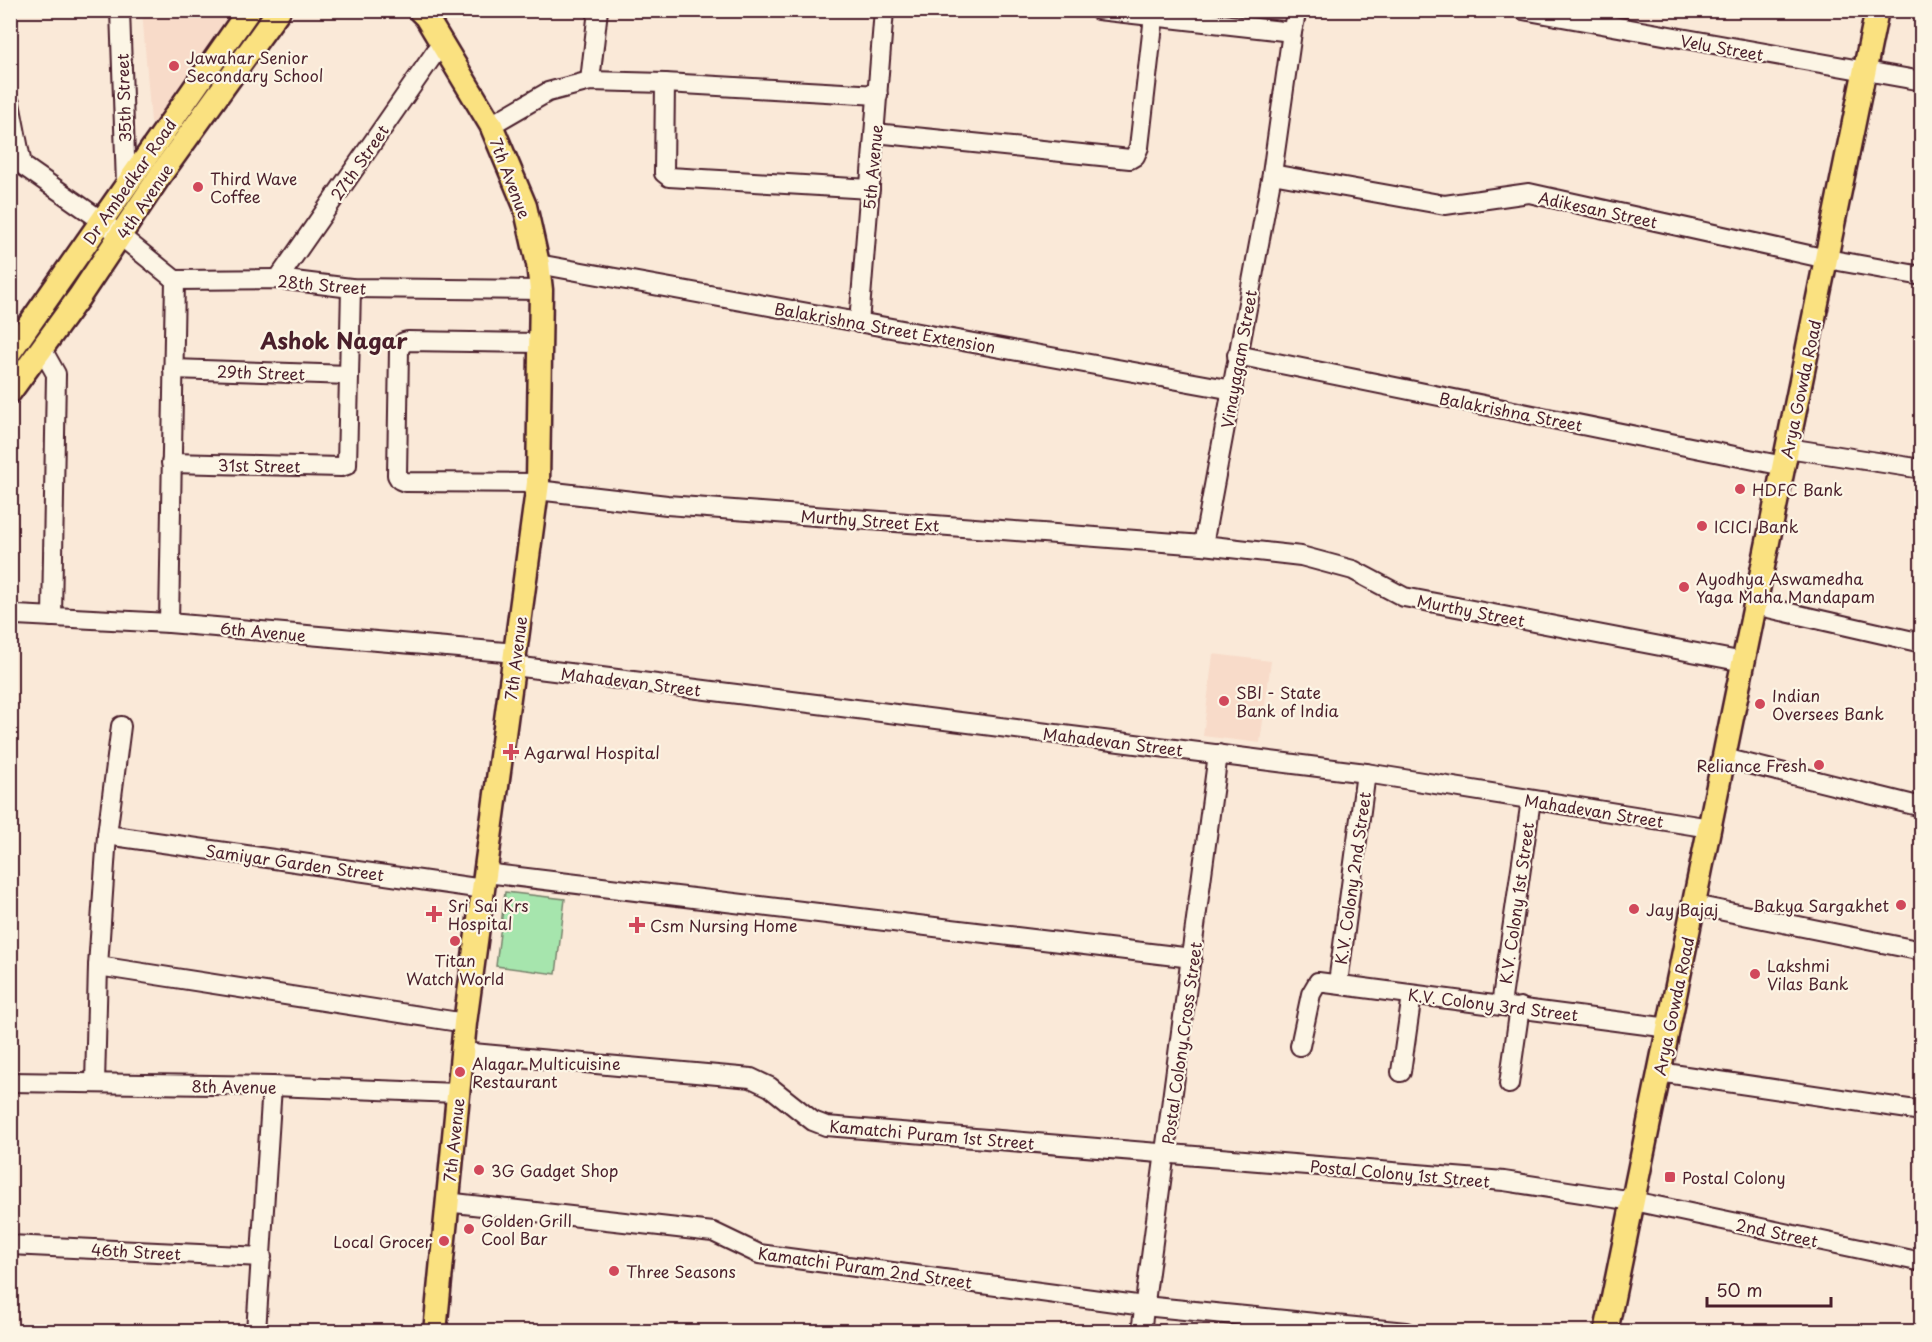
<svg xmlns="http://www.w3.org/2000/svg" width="1932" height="1342" font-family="'Playpen Sans',sans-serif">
  <rect width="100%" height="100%" fill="#fae9d8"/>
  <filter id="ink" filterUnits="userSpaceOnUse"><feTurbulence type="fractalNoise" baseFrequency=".0167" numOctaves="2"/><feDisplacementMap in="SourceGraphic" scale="12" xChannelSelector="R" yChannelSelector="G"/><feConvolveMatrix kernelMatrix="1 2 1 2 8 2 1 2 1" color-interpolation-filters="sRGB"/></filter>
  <g filter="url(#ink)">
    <g fill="#f8dbc9">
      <path d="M142 11H237L164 125 151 122Z"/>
      <path d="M1213 654 1271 661 1260 743 1203 736Z"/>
    </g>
    <path fill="#a6e5ad" stroke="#78826c" stroke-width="1.5" d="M505 892 565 899 556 974 496 966Z"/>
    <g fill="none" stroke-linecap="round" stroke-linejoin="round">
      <defs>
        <g id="minor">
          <path d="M120 10 126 185"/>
          <path d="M1098 10 1292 32"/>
          <path d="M1523 10 1922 81"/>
          <path d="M590 81 598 10"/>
          <path d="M665 83 664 173 669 177 870 189"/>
          <path d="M10 103 22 165 102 221 175 280 278 279 351 288 541 290"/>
          <path d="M491 125 548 92 590 81 665 83 878 95"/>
          <path d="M875 133 1130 159 1135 156 1139 147 1154 16"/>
          <path d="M1272 174 1445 205 1529 193 1827 259 1922 276"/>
          <path d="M538 264 1233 390"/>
          <path d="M278 279 441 44"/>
          <path d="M859 323 884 10"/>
          <path d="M42 349 56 374 52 617"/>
          <path d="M1237 355 1784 466"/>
          <path d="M173 369 349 375"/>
          <path d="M1788 448 1922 469"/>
          <path d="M171 463 341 467 347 465 351 288"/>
          <path d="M538 483 405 482 400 480 397 475 399 349 404 342 408 341 541 343"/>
          <path d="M537 490 667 505 1203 545 1301 556 1353 570 1404 597 1744 662"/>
          <path d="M1203 545 1272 174 1292 32 1297 10"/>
          <path d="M1755 605 1922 643"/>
          <path d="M10 611 16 615 169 623 516 653"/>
          <path d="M169 623 175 280"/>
          <path d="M514 666 1366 773 1710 828"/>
          <path d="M1724 758 1922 807"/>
          <path d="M107 835 483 889"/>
          <path d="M486 873 1192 958"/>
          <path d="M1694 905 1922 951"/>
          <path d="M98 966 465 1023"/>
          <path d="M1338 983 1366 773"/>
          <path d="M1501 1005 1531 800"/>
          <path d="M1300 1046 1311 994 1318 982 1669 1028"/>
          <path d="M462 1052 751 1078 770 1087 813 1121 826 1126 1504 1181 1633 1201 1922 1262"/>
          <path d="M1401 1072 1412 995"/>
          <path d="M1659 1072 1922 1111"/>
          <path d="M10 1082 272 1086 457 1093"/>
          <path d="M95 1083 98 966 107 835 121 726"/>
          <path d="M1509 1084 1520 1007"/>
          <path d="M446 1202 713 1232 759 1254 1144 1306 1406 1332"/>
          <path d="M10 1245 262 1257"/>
          <path d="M256 1332 272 1086"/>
          <path d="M1141 1332 1218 754"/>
        </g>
        <g id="major">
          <path d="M419 10 426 17 491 125 525 206 538 264 541 290 538 483 465 1023 435 1332"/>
          <path d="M10 352 249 10"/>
          <path d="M10 392 79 297 161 174 279 10"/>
          <path d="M1606 1332 1877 10"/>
        </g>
      </defs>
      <use href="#minor" stroke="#4a1f2b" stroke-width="22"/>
      <use href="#major" stroke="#4a1f2b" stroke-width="27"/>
      <use href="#minor" stroke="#fcf5e5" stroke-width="18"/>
      <use href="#major" stroke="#fae180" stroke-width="22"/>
    </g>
  </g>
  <g fill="#d1495b" stroke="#fcf5e5" stroke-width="2">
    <circle cx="174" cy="66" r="6"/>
    <circle cx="198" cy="187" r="6"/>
    <circle cx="1740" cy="489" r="6"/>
    <circle cx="1702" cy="526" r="6"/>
    <circle cx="1684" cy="587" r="6"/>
    <circle cx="1224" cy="701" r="6"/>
    <circle cx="1760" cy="704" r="6"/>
    <path d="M508 743h6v6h6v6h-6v6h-6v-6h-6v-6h6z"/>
    <circle cx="1819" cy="765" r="6"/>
    <circle cx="1901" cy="905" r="6"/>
    <circle cx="1634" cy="909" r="6"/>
    <path d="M431 905h6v6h6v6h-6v6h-6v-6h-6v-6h6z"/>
    <path d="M634 916h6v6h6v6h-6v6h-6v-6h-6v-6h6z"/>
    <circle cx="455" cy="941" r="6"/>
    <circle cx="1755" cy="974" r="6"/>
    <circle cx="460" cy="1072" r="6"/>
    <circle cx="479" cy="1170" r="6"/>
    <rect x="1664" y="1171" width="12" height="12" rx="3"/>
    <circle cx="469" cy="1229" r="6"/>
    <circle cx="444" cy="1241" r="6"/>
    <circle cx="614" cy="1271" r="6"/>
  </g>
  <g text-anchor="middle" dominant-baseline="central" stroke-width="4.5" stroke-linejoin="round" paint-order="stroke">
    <g font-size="16" fill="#4a1f2b" stroke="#fcf5e5">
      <text transform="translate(1722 47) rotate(10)">Velu Street</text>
      <text transform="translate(123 98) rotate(-92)">35th Street</text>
      <text transform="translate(359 162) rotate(-55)">27th Street</text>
      <text transform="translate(872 167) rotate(-85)">5th Avenue</text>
      <text transform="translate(511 178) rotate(69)">7th Avenue</text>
      <text transform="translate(129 181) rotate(-55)">Dr Ambedkar Road</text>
      <text transform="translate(144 201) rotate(-56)">4th Avenue</text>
      <text transform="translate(1598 209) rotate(12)">Adikesan Street</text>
      <text transform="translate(322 284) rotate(5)">28th Street</text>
      <text transform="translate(885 327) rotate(10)">Balakrishna Street Extension</text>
      <text transform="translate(1238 359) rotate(-80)">Vinayagam Street</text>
      <text transform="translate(261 372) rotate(2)">29th Street</text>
      <text transform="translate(1800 389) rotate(-78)">Arya Gowda Road</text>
      <text transform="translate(1511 411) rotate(11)">Balakrishna Street</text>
      <text transform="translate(259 465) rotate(1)">31st Street</text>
      <text transform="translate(870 520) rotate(4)">Murthy Street Ext</text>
      <text transform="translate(1471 610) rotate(11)">Murthy Street</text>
      <text transform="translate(263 631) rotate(5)">6th Avenue</text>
      <text transform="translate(515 658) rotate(-83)">7th Avenue</text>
      <text transform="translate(631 681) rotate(7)">Mahadevan Street</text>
      <text transform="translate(1113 741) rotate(7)">Mahadevan Street</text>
      <text transform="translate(1594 810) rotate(9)">Mahadevan Street</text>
      <text transform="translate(295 862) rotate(8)">Samiyar Garden Street</text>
      <text transform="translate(1352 878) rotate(-82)">K.V. Colony 2nd Street</text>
      <text transform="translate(1516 903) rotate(-82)">K.V. Colony 1st Street</text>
      <text transform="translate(1493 1004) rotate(7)">K.V. Colony 3rd Street</text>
      <text transform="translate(1673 1006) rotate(-78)">Arya Gowda Road</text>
      <text transform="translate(1181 1043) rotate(-82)">Postal Colony Cross Street</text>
      <text transform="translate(234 1086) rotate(1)">8th Avenue</text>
      <text transform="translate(932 1134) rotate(5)">Kamatchi Puram 1st Street</text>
      <text transform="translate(453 1140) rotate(-84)">7th Avenue</text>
      <text transform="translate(1400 1173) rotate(5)">Postal Colony 1st Street</text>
      <text transform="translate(1777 1232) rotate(12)">2nd Street</text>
      <text transform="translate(136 1251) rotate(3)">46th Street</text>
      <text transform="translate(865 1267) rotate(8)">Kamatchi Puram 2nd Street</text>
    </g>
    <g font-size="16" fill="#4a1f2b" stroke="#fcf5e5" text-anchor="start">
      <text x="186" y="57">Jawahar Senior<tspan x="186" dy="18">Secondary School</tspan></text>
      <text x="210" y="178">Third Wave<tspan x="210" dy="18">Coffee</tspan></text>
      <text x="1752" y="489">HDFC Bank</text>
      <text x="1714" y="526">ICICI Bank</text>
      <text x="1696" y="578">Ayodhya Aswamedha<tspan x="1696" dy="18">Yaga Maha Mandapam</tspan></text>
      <text x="1236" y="692">SBI - State<tspan x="1236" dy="18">Bank of India</tspan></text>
      <text x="1772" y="695">Indian<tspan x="1772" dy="18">Oversees Bank</tspan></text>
      <text x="524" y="752">Agarwal Hospital</text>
      <text x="1807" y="765" text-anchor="end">Reliance Fresh</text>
      <text x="448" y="905">Sri Sai Krs<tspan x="448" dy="18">Hospital</tspan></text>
      <text x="1889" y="905" text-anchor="end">Bakya Sargakhet</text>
      <text x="1646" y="909">Jay Bajaj</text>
      <text x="650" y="925">Csm Nursing Home</text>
      <text x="455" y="960" text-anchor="middle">Titan<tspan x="455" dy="18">Watch World</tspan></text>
      <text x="1767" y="965">Lakshmi<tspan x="1767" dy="18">Vilas Bank</tspan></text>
      <text x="472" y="1063">Alagar Multicuisine<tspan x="472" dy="18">Restaurant</tspan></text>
      <text x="491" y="1170">3G Gadget Shop</text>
      <text x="1682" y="1177">Postal Colony</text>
      <text x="481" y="1220">Golden Grill<tspan x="481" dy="18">Cool Bar</tspan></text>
      <text x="432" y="1241" text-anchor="end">Local Grocer</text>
      <text x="626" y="1271">Three Seasons</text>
    </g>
    <g font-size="22" font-weight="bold" fill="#4a1f2b" stroke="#fcf5e5">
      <text x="334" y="339">Ashok Nagar</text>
    </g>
  </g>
  <rect width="1932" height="1342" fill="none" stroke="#fcf5e5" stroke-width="36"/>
  <rect x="18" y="18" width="1896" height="1306" fill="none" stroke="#4a1f2b" stroke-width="2" filter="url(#ink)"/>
  <path d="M1707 1297v9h124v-9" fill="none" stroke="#4a1f2b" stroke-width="3"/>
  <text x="1716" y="1297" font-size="18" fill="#4a1f2b" stroke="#fcf5e5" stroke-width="4.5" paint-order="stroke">50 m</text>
</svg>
